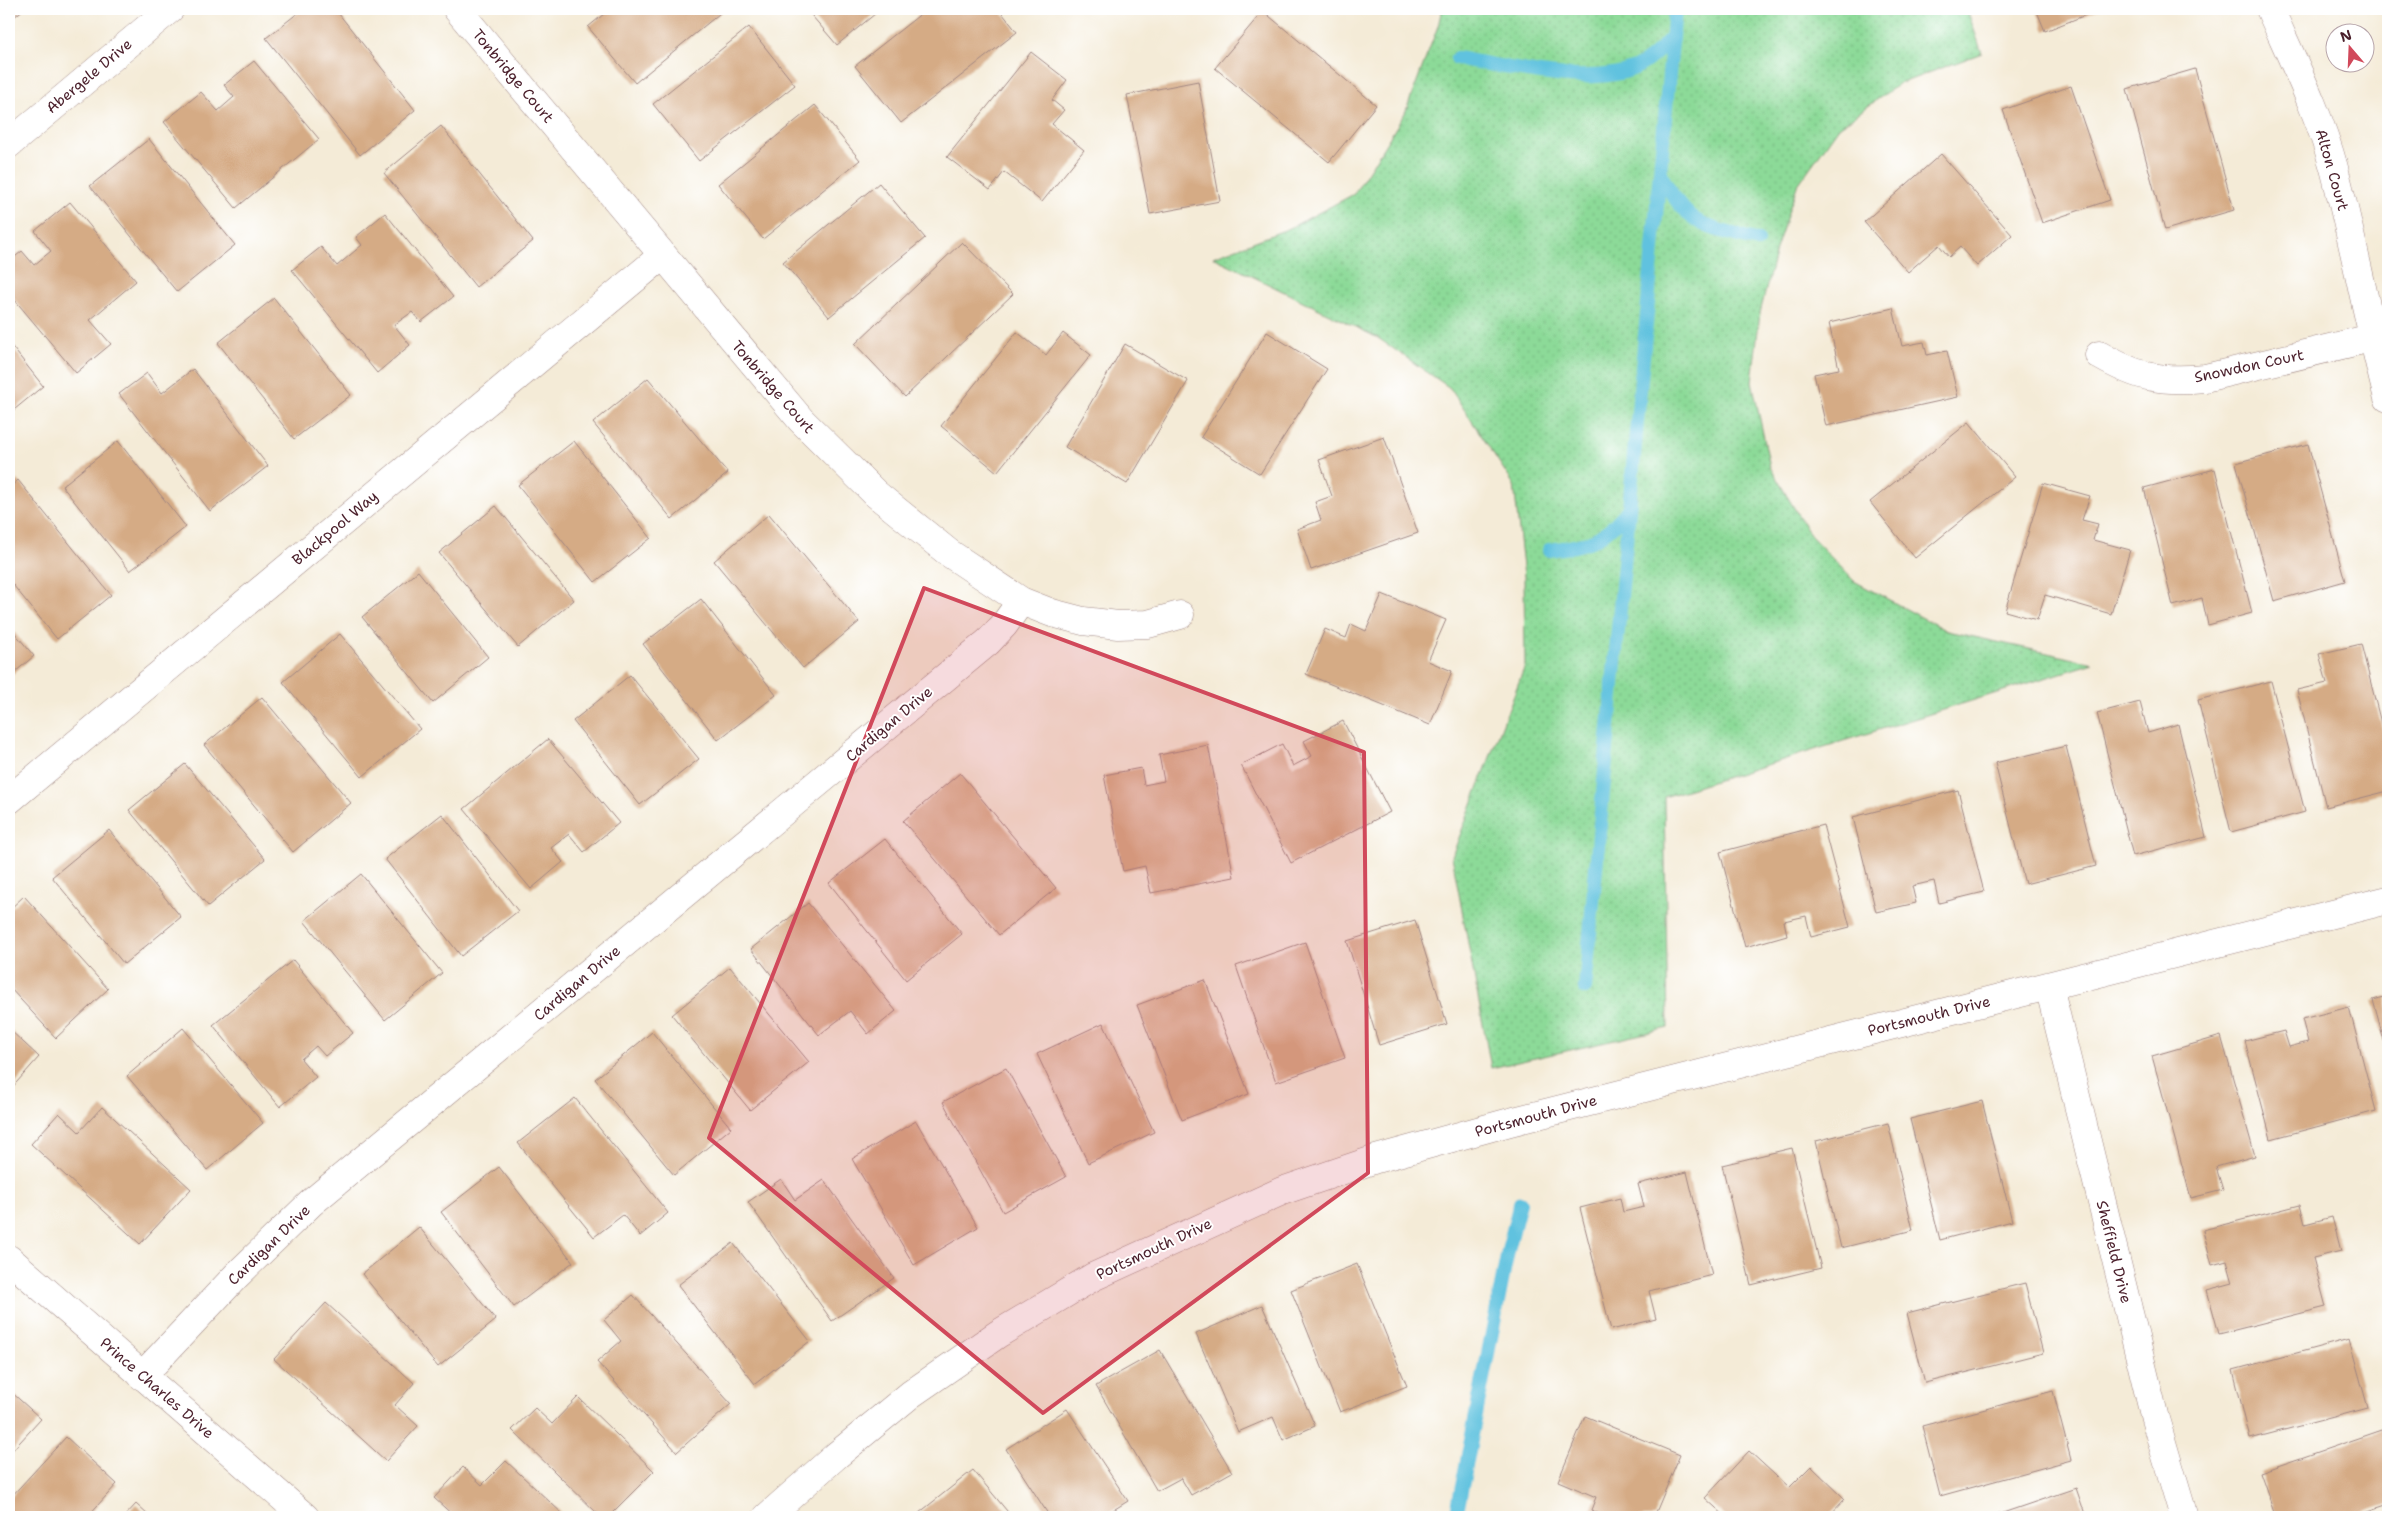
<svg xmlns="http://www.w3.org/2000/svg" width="2397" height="1526" font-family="'Shantell Sans',sans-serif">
  <defs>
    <pattern id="grass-dots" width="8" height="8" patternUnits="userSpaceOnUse" patternTransform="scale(1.25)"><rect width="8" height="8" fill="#8cda98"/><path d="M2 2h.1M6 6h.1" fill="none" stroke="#7abb83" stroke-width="1.8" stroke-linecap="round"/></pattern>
  </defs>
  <rect width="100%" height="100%" fill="#fff"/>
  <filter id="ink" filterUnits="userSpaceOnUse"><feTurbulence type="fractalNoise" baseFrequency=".02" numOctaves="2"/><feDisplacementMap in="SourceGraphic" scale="10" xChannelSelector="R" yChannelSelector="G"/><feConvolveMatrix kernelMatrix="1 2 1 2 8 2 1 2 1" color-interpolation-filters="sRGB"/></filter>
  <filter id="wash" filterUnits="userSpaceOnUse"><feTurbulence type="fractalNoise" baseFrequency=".0096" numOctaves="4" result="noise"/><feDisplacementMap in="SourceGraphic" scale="20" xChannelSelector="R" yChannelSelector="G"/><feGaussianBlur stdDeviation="1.12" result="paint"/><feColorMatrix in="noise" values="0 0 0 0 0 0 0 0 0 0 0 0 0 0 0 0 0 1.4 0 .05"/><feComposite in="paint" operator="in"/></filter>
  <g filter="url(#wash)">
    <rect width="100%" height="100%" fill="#f4ebd7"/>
    <path fill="url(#grass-dots)" stroke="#6b7c62" d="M1442 9H1967L1982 53 1899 84 1839 127 1797 186 1777 246 1760 313 1752 381 1770 467 1810 535 1854 581 1947 631 2093 663 1664 797 1668 1028 1491 1068 1452 856 1525 666 1524 576 1514 485 1450 388 1378 338 1213 257 1290 228 1354 194 1405 113 1438 26Z"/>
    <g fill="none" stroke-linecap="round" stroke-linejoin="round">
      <g stroke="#61c2df" stroke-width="14">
        <path d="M1457 58C1505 67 1588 88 1635 68 1650 61 1661 48 1673 36"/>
        <path d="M1660 173C1689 228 1701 225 1758 241"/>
        <path d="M1549 550C1589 545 1603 541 1629 508"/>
        <path d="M1585 988 1675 9"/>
        <path d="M1456 1517 1509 1246 1520 1203"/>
      </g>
    </g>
    <g id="blocks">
      <g fill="#d5ab85">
        <path d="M9 9H24L9 21Z"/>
        <path d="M303 9H335L415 110 360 155 266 38Z"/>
        <path d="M610 9H725L635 83 588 27Z"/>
        <path d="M806 9H881L837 45Z"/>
        <path d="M927 9H999L1017 32 901 123 855 66Z"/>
        <path d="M2036 9H2101L2045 31Z"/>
        <path d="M1263 11 1376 105 1329 162 1215 68Z"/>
        <path d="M749 27 795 85 699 161 653 104Z"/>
        <path d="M1031 52 1067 80 1052 100 1064 110 1052 124 1084 150 1042 202 1004 172 990 190 947 157Z"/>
        <path d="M254 61 319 139 236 208 164 122 201 92 218 111 234 97 224 85Z"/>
        <path d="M2195 69 2234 210 2165 230 2127 89Z"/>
        <path d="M1198 81 1220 201 1150 214 1127 95Z"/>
        <path d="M2071 86 2110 200 2042 223 2003 110Z"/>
        <path d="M815 105 860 160 763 239 718 184Z"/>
        <path d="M441 126 533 241 476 287 384 173Z"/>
        <path d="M149 139 235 245 177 292 90 186Z"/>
        <path d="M1941 154 2012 235 1977 266 1960 247 1949 257 1939 245 1908 272 1864 222Z"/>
        <path d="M879 183 925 238 829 317 783 262Z"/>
        <path d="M70 202 136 281 90 320 111 344 76 373 9 293V262L22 251 34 265 51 251 35 231Z"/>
        <path d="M385 213 453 297 421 322 412 312 394 325 410 345 377 373 292 270 321 247 337 266 362 245 356 237Z"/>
        <path d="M962 242 1013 294 905 397 855 344Z"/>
        <path d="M274 298 351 395 294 439 218 343Z"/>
        <path d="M1893 308 1902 346 1924 342 1927 355 1947 351 1958 397 1826 426 1814 374 1839 369 1829 323Z"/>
        <path d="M1017 332 1046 355 1063 333 1091 355 997 472 941 426Z"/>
        <path d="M1267 332 1327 369 1260 474 1201 437Z"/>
        <path d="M9 343 43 386 9 414Z"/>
        <path d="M1125 344 1188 381 1127 484 1065 447Z"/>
        <path d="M193 369 268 466 210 511 119 394 147 373 162 393Z"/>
        <path d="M648 378 728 473 672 519 593 423Z"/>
        <path d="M1969 422 2015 477 1915 558 1870 502Z"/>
        <path d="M1384 437 1418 533 1311 570 1297 529 1321 520 1315 502 1332 496 1319 460Z"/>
        <path d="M118 441 186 527 130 571 62 486Z"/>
        <path d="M574 441 651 538 595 582 518 485Z"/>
        <path d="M2308 444 2345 581 2274 601 2236 463Z"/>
        <path d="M2215 469 2252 613 2208 625 2202 598 2173 606 2144 488Z"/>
        <path d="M18 480 111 595 57 639 9 580V488Z"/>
        <path d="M2043 483 2090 496 2082 520 2098 524 2093 540 2130 550 2111 614 2045 595 2037 620 2005 611Z"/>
        <path d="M496 506 574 600 518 647 439 553Z"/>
        <path d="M769 514 859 622 803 668 714 561Z"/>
        <path d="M418 571 488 657 433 703 362 617Z"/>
        <path d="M1382 594 1446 620 1428 661 1452 671 1430 725 1306 674 1325 629 1346 638 1351 624 1366 631Z"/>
        <path d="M701 599 776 695 718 740 643 644Z"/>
        <path d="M9 626 34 656 9 677Z"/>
        <path d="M340 634 420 729 362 777 283 682Z"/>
        <path d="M2361 644 2388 751V791L2326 807 2297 690 2327 683 2319 654Z"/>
        <path d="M630 675 699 759 640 805 573 721Z"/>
        <path d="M2271 681 2305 812 2231 832 2198 700Z"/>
        <path d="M262 697 351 803 293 852 204 745Z"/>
        <path d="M2140 702 2148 733 2178 724 2206 837 2133 856 2097 713Z"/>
        <path d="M1343 721 1390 812 1291 863 1241 765 1282 744 1293 766 1312 756 1304 741Z"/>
        <path d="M548 739 619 823 584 852 569 834 551 848 563 862 531 889 464 809Z"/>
        <path d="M1208 745 1234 877 1151 893 1145 866 1123 871 1104 775 1141 768 1144 785 1164 781 1159 755Z"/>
        <path d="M2066 746 2096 866 2025 884 1995 763Z"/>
        <path d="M185 764 265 859 208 906 129 810Z"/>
        <path d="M960 773 1056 888 999 935 903 821Z"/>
        <path d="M1958 790 1984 892 1939 903 1934 881 1912 886 1916 903 1876 912 1853 817Z"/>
        <path d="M442 814 518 911 461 956 385 859Z"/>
        <path d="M1823 825 1850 927 1811 937 1806 916 1784 921 1787 935 1745 947 1720 852Z"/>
        <path d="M109 830 181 917 124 964 52 877Z"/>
        <path d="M885 839 962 934 906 980 829 883Z"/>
        <path d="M361 874 442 973 385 1020 304 921Z"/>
        <path d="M24 896 108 989 56 1038 9 987V910Z"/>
        <path d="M808 903 896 1011 868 1034 850 1011 819 1035 751 949Z"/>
        <path d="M1415 920 1447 1024 1379 1045 1347 941Z"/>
        <path d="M1305 942 1345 1058 1276 1082 1236 966Z"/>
        <path d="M293 960 353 1033 325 1056 316 1046 301 1059 316 1077 280 1107 213 1025Z"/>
        <path d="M730 967 809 1062 750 1110 672 1015Z"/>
        <path d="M1205 980 1249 1094 1182 1120 1137 1005Z"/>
        <path d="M2388 996V1055L2373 1000Z"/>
        <path d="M2349 1007 2376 1111 2271 1139 2245 1041 2284 1031 2289 1047 2308 1042 2302 1019Z"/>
        <path d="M1103 1023 1154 1132 1088 1163 1037 1054Z"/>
        <path d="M183 1028 263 1123 207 1170 127 1076Z"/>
        <path d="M9 1029 39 1057 9 1091Z"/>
        <path d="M652 1032 731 1128 674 1175 595 1079Z"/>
        <path d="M2221 1036 2255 1156 2216 1167 2223 1190 2191 1198 2152 1056Z"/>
        <path d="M1006 1068 1066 1177 1003 1212 943 1102Z"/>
        <path d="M575 1098 668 1213 640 1236 623 1215 594 1237 518 1143Z"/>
        <path d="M1982 1101 2012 1221 1940 1240 1910 1119Z"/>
        <path d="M102 1107 191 1189 140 1244 31 1144 59 1113 79 1132Z"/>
        <path d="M916 1121 978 1227 914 1265 852 1159Z"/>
        <path d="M1888 1123 1913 1230 1841 1248 1816 1141Z"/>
        <path d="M1792 1148 1821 1268 1751 1285 1722 1165Z"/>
        <path d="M499 1167 573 1262 514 1307 441 1212Z"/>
        <path d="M1687 1172 1712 1275 1649 1291 1656 1319 1611 1330 1580 1208 1620 1198 1623 1212 1644 1207 1638 1184Z"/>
        <path d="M781 1179 795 1200 824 1180 894 1278 832 1321 748 1202Z"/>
        <path d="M2300 1205 2305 1224 2332 1217 2341 1251 2313 1258 2326 1307 2219 1334 2207 1290 2233 1283 2227 1261 2212 1265 2203 1230Z"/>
        <path d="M419 1227 496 1320 438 1367 362 1274Z"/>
        <path d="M733 1243 810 1341 755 1384 678 1285Z"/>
        <path d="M1357 1264 1407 1386 1340 1412 1291 1290Z"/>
        <path d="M2025 1283 2043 1353 1925 1383 1907 1313Z"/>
        <path d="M633 1295 731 1404 677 1452 597 1362 621 1341 604 1320Z"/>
        <path d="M326 1303 414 1383 395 1405 418 1426 386 1461 274 1359Z"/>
        <path d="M1262 1305 1315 1426 1283 1440 1273 1417 1238 1432 1196 1334Z"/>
        <path d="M2349 1339 2368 1408 2250 1439 2233 1370Z"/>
        <path d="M1160 1350 1232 1472 1191 1495 1181 1478 1157 1491 1096 1386Z"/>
        <path d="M9 1390 41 1419 9 1454Z"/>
        <path d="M2053 1391 2071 1460 1940 1496 1922 1426Z"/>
        <path d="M578 1397 654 1471 608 1517H601L512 1430 535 1408 552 1424Z"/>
        <path d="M1067 1409 1128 1501 1102 1517H1050L1006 1449Z"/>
        <path d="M1585 1416 1680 1455 1654 1517H1603L1604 1516 1591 1510 1596 1497 1558 1481Z"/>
        <path d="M2388 1428V1503L2346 1517H2276L2260 1472Z"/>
        <path d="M66 1437 117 1484 87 1517H9V1499Z"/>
        <path d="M1749 1451 1789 1488 1811 1466 1845 1499 1828 1517H1726L1705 1498Z"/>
        <path d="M506 1461 566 1517H455L434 1498 463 1467 482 1485Z"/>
        <path d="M973 1470 1012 1517H922L919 1513Z"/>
        <path d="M2076 1488 2086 1517H1991Z"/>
        <path d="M136 1504 150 1517H124Z"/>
      </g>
    </g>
  </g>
  <g filter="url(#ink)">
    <use href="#blocks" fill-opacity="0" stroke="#9f8581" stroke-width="1"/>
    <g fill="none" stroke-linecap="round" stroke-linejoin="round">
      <defs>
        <g id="minor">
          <path d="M457 9 801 420 876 494 949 553 1021 601 1052 613 1083 621 1118 625 1148 624 1180 615"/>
          <path d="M2270 9C2293 61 2319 113 2334 168 2354 244 2368 322 2388 398"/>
          <path d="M9 144 170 9"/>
          <path d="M2099 355C2139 378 2160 382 2205 378L2388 334"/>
          <path d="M9 800 662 256"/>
          <path d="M2049 986 2155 1419 2184 1517"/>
          <path d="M9 1259 305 1517"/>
          <path d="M142 1376 236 1276 311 1203 988 642 1004 625 1021 601"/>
          <path d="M767 1517 837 1455 911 1394 998 1334 1093 1277 1282 1191 1376 1159 1510 1122 2388 900"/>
        </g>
      </defs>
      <use href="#minor" stroke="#9f8581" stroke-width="29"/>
      <use href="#minor" stroke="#fff" stroke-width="28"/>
    </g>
  </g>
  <path fill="#d1495b" fill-opacity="0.2" stroke="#d1495b" stroke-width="4" stroke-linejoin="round" d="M924 588 1364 752 1368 1173 1043 1413 709 1138Z"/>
  <g text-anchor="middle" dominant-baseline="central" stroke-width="4" stroke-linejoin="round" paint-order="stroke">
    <g font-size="15" fill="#4a1f2b" stroke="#fff">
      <text transform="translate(89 76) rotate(-40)">Abergele Drive</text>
      <text transform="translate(513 76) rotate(50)">Tonbridge Court</text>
      <text transform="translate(2332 170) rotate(74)">Alton Court</text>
      <text transform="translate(2249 366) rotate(-12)">Snowdon Court</text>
      <text transform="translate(773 387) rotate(49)">Tonbridge Court</text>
      <text transform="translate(335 528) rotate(-40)">Blackpool Way</text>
      <text transform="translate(889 724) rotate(-40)">Cardigan Drive</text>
      <text transform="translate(577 983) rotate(-40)">Cardigan Drive</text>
      <text transform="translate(1929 1016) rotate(-14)">Portsmouth Drive</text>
      <text transform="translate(1536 1116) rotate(-15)">Portsmouth Drive</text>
      <text transform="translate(269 1245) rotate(-44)">Cardigan Drive</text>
      <text transform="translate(1154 1249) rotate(-25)">Portsmouth Drive</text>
      <text transform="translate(2114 1252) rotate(76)">Sheffield Drive</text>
      <text transform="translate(157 1388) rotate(41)">Prince Charles Drive</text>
    </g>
  </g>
  <rect width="2397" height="1526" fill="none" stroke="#fff" stroke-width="30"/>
  <g transform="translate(2350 48) rotate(341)"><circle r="24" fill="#ffffff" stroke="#b7a5aa"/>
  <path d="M0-4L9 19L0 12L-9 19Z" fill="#d1495b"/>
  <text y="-8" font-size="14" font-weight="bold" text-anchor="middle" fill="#4a1f2b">N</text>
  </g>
</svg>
